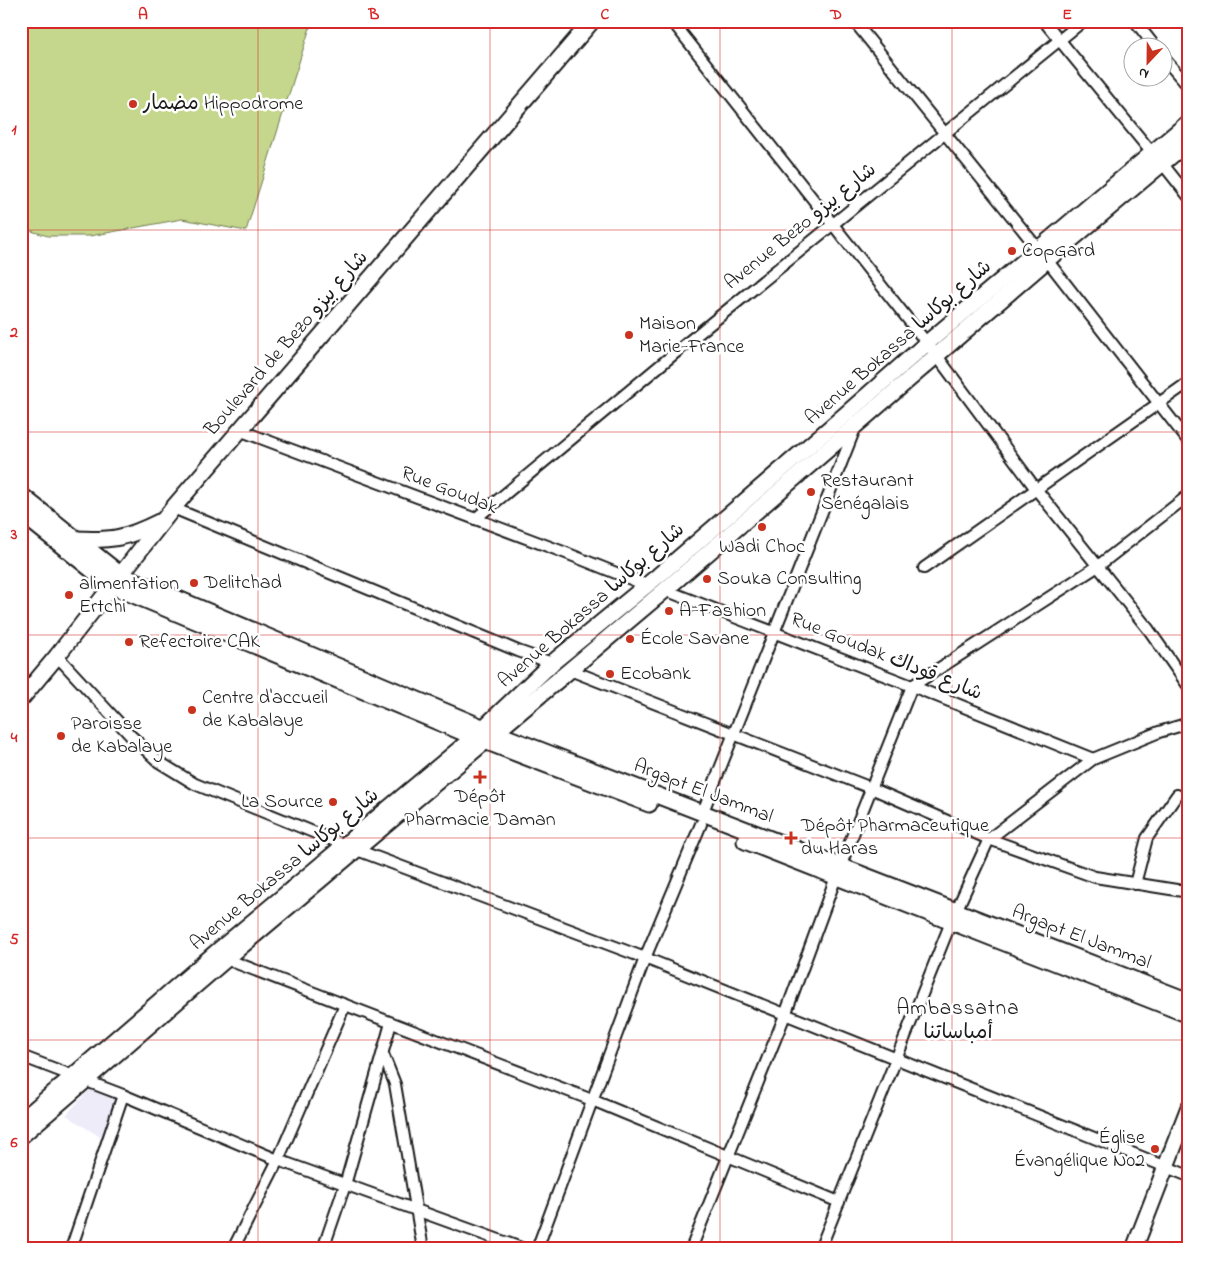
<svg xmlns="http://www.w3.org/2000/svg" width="1210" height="1270" font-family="'Indie Flower','Playpen Sans Arabic',sans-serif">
  <rect width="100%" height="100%" fill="#fff"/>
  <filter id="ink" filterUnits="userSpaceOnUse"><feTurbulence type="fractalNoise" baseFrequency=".02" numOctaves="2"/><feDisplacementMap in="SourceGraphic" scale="10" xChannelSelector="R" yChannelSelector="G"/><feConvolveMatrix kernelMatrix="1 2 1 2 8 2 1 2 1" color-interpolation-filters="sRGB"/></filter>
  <g filter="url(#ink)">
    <g fill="#efecfa">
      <path d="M92 1087 116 1095 103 1139 66 1115Z"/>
      <path d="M1189 1218V1249H1177Z"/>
    </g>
    <path fill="#c5d78c" stroke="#707a54" d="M21 21H312L246 231 182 219 90 236H48L21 228Z"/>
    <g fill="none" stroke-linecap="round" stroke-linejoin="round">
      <defs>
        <g id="street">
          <path d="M672 21 937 356 1036 489 1149 630 1189 687"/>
          <path d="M854 21 1039 250"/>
          <path d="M1044 21 1152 153"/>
          <path d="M1135 21 1156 48"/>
          <path d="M1162 56 1189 87"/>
          <path d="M1162 163 1189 197"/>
          <path d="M1047 260 1189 442"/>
          <path d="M239 430 566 553 646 585"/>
          <path d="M173 508 518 651 552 663"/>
          <path d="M475 519 704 329 1083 21"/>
          <path d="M924 568 1189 382"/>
          <path d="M665 590 912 686 1093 759"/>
          <path d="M57 656 131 736 159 762 195 784 345 845"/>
          <path d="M570 670 871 788 989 839 1095 877 1189 892"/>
          <path d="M702 814 856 426"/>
          <path d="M357 850 645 958 1189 1176"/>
          <path d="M840 867 912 686 1098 566 1189 495"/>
          <path d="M1135 884 1147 838 1177 795"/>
          <path d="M226 959 592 1100 839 1202"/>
          <path d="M383 1054 395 1084 423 1249"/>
          <path d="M21 1056 123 1095 278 1160 524 1249"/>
          <path d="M71 1249 123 1095"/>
          <path d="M233 1249 278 1160 345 1005"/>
          <path d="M323 1249 345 1185 391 1023"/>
          <path d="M537 1249 645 958 701 824"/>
          <path d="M691 1249 785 1015 836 877"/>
          <path d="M820 1249 951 922 989 839 1093 759 1159 732 1189 723"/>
        </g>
        <g id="secondary">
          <path d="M21 495 121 575 496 733 1189 1001"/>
          <path d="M21 513 112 586 474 737 649 804"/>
          <path d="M76 539C112 541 127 538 159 522"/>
          <path d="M21 699 57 656 173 508 592 21"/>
          <path d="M745 841 1189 1015"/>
          <path d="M21 1121 219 950 474 737 552 663 658 576 845 415 926 344 1189 122"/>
          <path d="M21 1136 226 959 665 590 1047 260 1189 141"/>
          <path d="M1134 1249 1189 1107"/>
        </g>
      </defs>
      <use href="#street" stroke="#1c1c1c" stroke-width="14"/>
      <use href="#secondary" stroke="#1c1c1c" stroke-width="19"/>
      <use href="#street" stroke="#fff" stroke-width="10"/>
      <use href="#secondary" stroke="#fff" stroke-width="15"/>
    </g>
  </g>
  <path fill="none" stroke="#d62828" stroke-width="1" stroke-opacity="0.55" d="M258 21V1249M490 21V1249M720 21V1249M952 21V1249M21 230H1189M21 432H1189M21 635H1189M21 838H1189M21 1040H1189"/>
  <g fill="#c8321e" stroke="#fff" stroke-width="2">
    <circle cx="133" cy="104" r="5"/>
    <circle cx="1012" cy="251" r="5"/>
    <circle cx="629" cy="335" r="5"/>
    <circle cx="811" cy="492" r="5"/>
    <circle cx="762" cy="527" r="5"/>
    <circle cx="707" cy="579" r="5"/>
    <circle cx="194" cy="583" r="5"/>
    <circle cx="69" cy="595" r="5"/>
    <circle cx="669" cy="611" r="5"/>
    <circle cx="630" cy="639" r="5"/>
    <circle cx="129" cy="642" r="5"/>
    <circle cx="610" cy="674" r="5"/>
    <circle cx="192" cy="710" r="5"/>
    <circle cx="61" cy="736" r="5"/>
    <path d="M477.5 769.5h5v5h5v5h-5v5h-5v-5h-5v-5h5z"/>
    <circle cx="333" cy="802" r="5"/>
    <path d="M788.5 830.5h5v5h5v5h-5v5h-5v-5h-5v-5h5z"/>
    <circle cx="1155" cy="1149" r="5"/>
  </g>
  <g text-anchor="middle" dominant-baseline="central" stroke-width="5" stroke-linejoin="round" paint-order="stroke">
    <g font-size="20" fill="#1c1c1c" stroke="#fff" text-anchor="start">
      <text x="143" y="104">مضمار Hippodrome</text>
      <text x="1022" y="251">CopGard</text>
      <text x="639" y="324">Maison<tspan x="639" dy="23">Marie-France</tspan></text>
      <text x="821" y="481">Restaurant<tspan x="821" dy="23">Sénégalais</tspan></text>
      <text x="762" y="547" text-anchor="middle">Wadi Choc</text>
      <text x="717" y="579">Souka Consulting</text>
      <text x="204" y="583">Delitchad</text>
      <text x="79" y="584">alimentation<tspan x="79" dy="23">Ertchi</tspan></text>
      <text x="679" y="611">A-Fashion</text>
      <text x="640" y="639">École Savane</text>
      <text x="139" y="642">Refectoire CAK</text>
      <text x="620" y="674">Ecobank</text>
      <text x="202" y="698">Centre d'accueil<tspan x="202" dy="23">de Kabalaye</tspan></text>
      <text x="71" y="724">Paroisse<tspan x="71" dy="23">de Kabalaye</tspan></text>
      <text x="480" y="797" text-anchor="middle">Dépôt<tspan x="480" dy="23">Pharmacie Daman</tspan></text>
      <text x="323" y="802" text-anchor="end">La Source</text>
      <text x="801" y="826">Dépôt Pharmaceutique<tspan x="801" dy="23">du Haras</tspan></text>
      <text x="1145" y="1138" text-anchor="end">Église<tspan x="1145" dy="23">Évangélique N02</tspan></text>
    </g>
    <g font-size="20" fill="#1c1c1c" stroke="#fff">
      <text transform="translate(801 227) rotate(-39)">Avenue Bezo شارع بيزو</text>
      <text transform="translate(899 343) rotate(-41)">Avenue Bokassa شارع بوكاسا</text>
      <text transform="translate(287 344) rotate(-49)">Boulevard de Bezo شارع بيزو</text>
      <text transform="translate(449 491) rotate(21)">Rue Goudak</text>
      <text transform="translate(592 606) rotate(-41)">Avenue Bokassa شارع بوكاسا</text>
      <text transform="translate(886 657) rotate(22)">Rue Goudak شارع قوداك</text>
      <text transform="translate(703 792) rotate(21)">Argapt El Jammal</text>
      <text transform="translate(285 870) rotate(-40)">Avenue Bokassa شارع بوكاسا</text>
      <text transform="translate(1081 938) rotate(21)">Argapt El Jammal</text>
    </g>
    <g font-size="21" letter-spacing="1" fill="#1c1c1c" stroke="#fff">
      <text x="958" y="1009">Ambassatna<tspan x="958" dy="24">أمباساتنا</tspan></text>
    </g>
  </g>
  <rect width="1210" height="1270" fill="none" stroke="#fff" stroke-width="55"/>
  <g transform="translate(1148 62) rotate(202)"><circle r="24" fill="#ffffff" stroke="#a4a4a4"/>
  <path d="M0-4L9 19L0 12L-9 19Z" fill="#c8321e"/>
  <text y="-8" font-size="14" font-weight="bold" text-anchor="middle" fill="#1c1c1c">N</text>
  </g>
  <rect x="28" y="28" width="1154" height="1214" fill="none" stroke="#d62828" stroke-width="2"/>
  <g font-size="16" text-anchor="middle" font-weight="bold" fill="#d62828">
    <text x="143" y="19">A</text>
    <text x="374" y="19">B</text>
    <text x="605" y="19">C</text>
    <text x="836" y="19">D</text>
    <text x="1067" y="19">E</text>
    <text x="14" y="134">1</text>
    <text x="14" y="337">2</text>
    <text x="14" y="539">3</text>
    <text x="14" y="742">4</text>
    <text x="14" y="944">5</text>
    <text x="14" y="1147">6</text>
  </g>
</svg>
